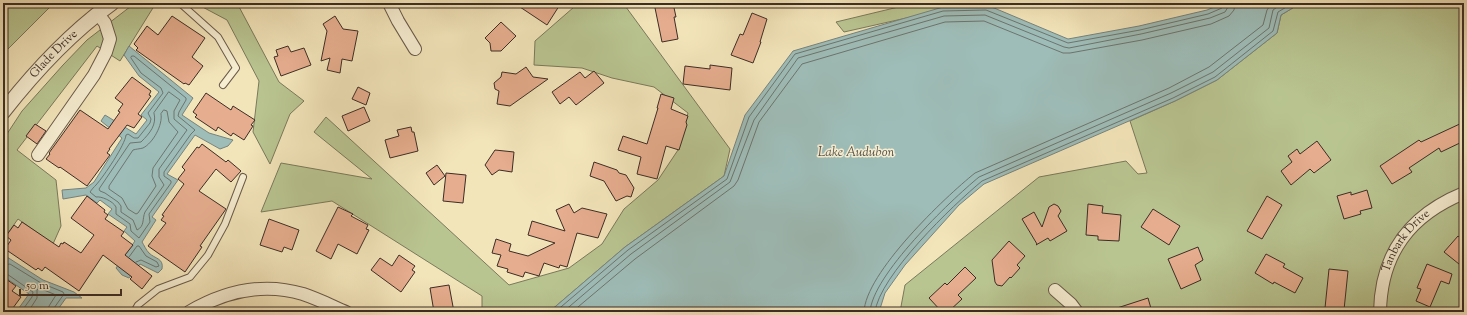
<svg xmlns="http://www.w3.org/2000/svg" width="1467" height="315" font-family="'Sorts Mill Goudy',serif">
  <rect width="100%" height="100%" fill="#f3e5ba"/>
  <filter id="stains"><feTurbulence type="fractalNoise" baseFrequency=".005" numOctaves="4"/><feColorMatrix values="0 0 0 0 .2 0 0 0 0 .09 0 0 0 0 .02 0 0 0 .5 -.17"/></filter>
  <radialGradient id="worn" r=".72"><stop offset=".6" stop-color="#630" stop-opacity="0"/><stop offset="1" stop-color="#630" stop-opacity=".3"/></radialGradient>
  <g fill="#b9c591" stroke="#7a795c">
    <path d="M3 3H54L3 54Z"/>
    <path d="M135 3H156L120 61 97 46 17 150 56 180 61 226 53 244 18 219 3 240V140L22 111 63 65 87 40Z"/>
    <path d="M195 3H237L279 82 304 101 290 114 270 164 253 132 259 81 227 20Z"/>
    <path d="M572 3H623L730 149 724 176 625 247 549 312H482V296L332 201 261 212 281 163 372 179 314 132 326 117 509 285 569 268 602 244 624 209 658 180 678 150 688 113 654 87 612 78 582 68 534 65 535 41 574 7Z"/>
    <path d="M915 3H973L844 32 836 22Z"/>
    <path d="M1301 3H1464V312H900L905 285 1039 177 1126 161 1138 174 1147 173 1130 121 1175 101 1217 80 1277 33 1281 15Z"/>
  </g>
  <g fill="#9ebdb8" stroke="#77837e">
    <path d="M1224 3H1301L1281 15 1277 33 1217 80 1175 101 984 184 959 205 905 265 885 293 879 312H549L625 247 724 176 745 115 793 51 943 7 987 5 1068 39 1139 26 1207 10Z"/>
    <path d="M129 46 193 98 182 115 209 133 233 140 228 146 220 149 195 135 167 174 178 180 152 217 156 220 142 242C144 245 146 250 149 253 155 259 164 258 162 269L158 273 140 264 129 278 122 275 116 268 135 241 124 231 127 227 108 214 112 209 100 200 97 203 86 195 63 199 62 190 86 188 94 182 122 138 101 121 105 115 136 134 147 120 141 115 159 92 139 76 124 55Z"/>
    <path d="M7 257 43 280 74 292 82 298H66L56 312H16L29 294 3 276V264Z"/>
  </g>
  <g fill="none" stroke-linecap="round" stroke-linejoin="round">
    <g stroke="#6d756f" stroke-width="1">
      <path d="M132 56H134L186 98V100L179 112 178 116 195 130 191 134 164 172V176L171 181V183L149 214 150 222 139 238 131 231 130 224 116 214C116 213 116 209 116 207 113 201 101 196 96 197L90 192C92 189 94 187 96 185 104 176 125 145 126 135L128 134 134 138H138L150 123 151 119 148 113 163 93 161 88 141 73 131 58Z"/>
      <path d="M169 92 180 100 174 111V119L187 130 159 169V177L164 185 145 212C142 219 145 226 137 230L133 220 121 212V206L118 202 105 193 100 191 99 189 130 143 141 142C150 133 157 125 154 113Z"/>
      <path d="M164 110 167 111 169 122 178 132 153 168 152 176 156 186 138 213 136 214 128 209 122 198 109 189V186L133 150C136 149 139 149 143 148 153 143 163 125 161 114Z"/>
      <path d="M129 257 137 246H139L146 256 157 262 159 266 156 267 141 260 136 262"/>
      <path d="M3 265 10 264 41 283 63 292 64 294 54 308 53 312"/>
      <path d="M3 273 7 274 33 292 32 297 21 312"/>
      <path d="M28 312 37 298V290L39 288 56 295 49 306 48 312"/>
      <path d="M555 312 628 250 727 179 749 117 795 54 943 11 986 10 1068 43 1140 30 1208 14 1222 8 1224 3"/>
      <path d="M563 312 631 254 730 182 754 120 798 58 944 16 985 15 1064 47 1069 48 1141 34 1210 18 1225 12 1228 7 1229 3"/>
      <path d="M572 312 635 259 734 186 738 180 759 122 802 64 945 22 984 21 1063 53H1070L1142 40 1211 24 1229 16 1234 10 1235 3"/>
      <path d="M864 312C865 273 945 197 975 173L1169 88 1209 67 1263 25 1267 10 1272 3"/>
      <path d="M870 312C872 275 950 201 979 177L1171 93 1213 72 1269 28 1273 10 1283 3"/>
      <path d="M875 312C879 276 953 205 982 181L1173 98 1215 77 1273 31 1278 12 1293 3"/>
    </g>
  </g>
  <g fill="#e6ad8e" stroke="#3c2d26">
    <path d="M514 3H561L547 25Z"/>
    <path d="M654 3H673L676 17H674L678 39 662 42Z"/>
    <path d="M752 13 767 19 760 42H761L753 63 731 55 740 34 743 35Z"/>
    <path d="M172 16 205 38 192 57 203 66 189 85 185 83 184 84 136 50 138 48 134 44 147 26 158 35Z"/>
    <path d="M335 16 343 29 358 31 352 61 342 59 340 73 327 70 330 58 321 61 327 31 323 24Z"/>
    <path d="M501 22 516 36 501 51H491L490 43 485 38Z"/>
    <path d="M288 46 291 52 304 48 311 65 281 76 274 57 278 56 276 50Z"/>
    <path d="M710 65 732 68 730 90 683 84 685 66 710 69Z"/>
    <path d="M526 67 533 77 548 79 510 106 497 104 499 91 495 89 494 83 501 77 502 72 516 74Z"/>
    <path d="M594 71 604 83 576 105 569 97 560 104 552 92 580 72 585 78Z"/>
    <path d="M132 77 151 91 149 95 151 96 138 114 142 117 134 128 127 125 109 149H110L107 153 110 155 87 186 60 167 59 168 46 159 50 154 49 153 80 110 108 129 120 112 118 111 123 104 115 98Z"/>
    <path d="M358 87 370 93 366 105 352 99Z"/>
    <path d="M206 93 231 110 233 106 255 120 251 125 253 126 244 140 233 133 231 136 218 127 216 131 195 117 197 115 193 112Z"/>
    <path d="M661 94 674 98 671 109 688 116 686 122 687 125 679 150 666 146 657 179 637 174 641 157 618 150 623 136 647 144 658 108H657Z"/>
    <path d="M364 107 370 121 348 131 342 116Z"/>
    <path d="M1464 122V141L1441 152 1439 148 1409 168 1412 172 1392 184 1380 166 1419 140 1421 142Z"/>
    <path d="M35 124 46 131 37 144 26 136Z"/>
    <path d="M411 127 412 132H414L418 151 390 158 385 140 399 136 397 130Z"/>
    <path d="M1317 141 1331 160 1314 173 1310 169 1291 185 1281 171 1292 162 1288 156 1297 149 1300 154Z"/>
    <path d="M202 144 226 162 228 160 241 171 231 182 216 169 199 191 226 209 200 246 202 247 185 272 148 246 166 223 161 220 164 216 162 215 184 184 178 179 185 170 182 167 197 147 199 148Z"/>
    <path d="M495 150 514 152 512 172 499 170 492 175 485 165Z"/>
    <path d="M594 162 617 170 619 173 626 175 634 188 631 197 627 196 616 201 604 181 590 176Z"/>
    <path d="M437 165 445 176 434 185 426 173Z"/>
    <path d="M446 173 466 175 463 203 443 201Z"/>
    <path d="M1367 190 1372 208 1360 211 1361 214 1344 219 1337 196 1351 192V195Z"/>
    <path d="M87 196 105 210 104 212 108 215 105 219 124 232 121 236 133 245 125 255 152 276 142 289 130 279 132 277 103 255 79 291 45 267 42 271 38 268 36 270 5 249 11 240 6 236 14 225 18 228 22 222 59 247 61 243 63 244 64 242 81 253 94 235 71 218Z"/>
    <path d="M1267 196 1282 205 1262 239 1247 231Z"/>
    <path d="M569 204 574 213 582 208 607 214 598 238 577 233 567 267 560 265 559 268 544 263 539 276 525 272 523 277 507 272 508 269 497 266 501 255 492 253 496 239 511 244 509 251 528 256 555 243 528 235 532 221 565 231 556 210Z"/>
    <path d="M1054 204 1058 206 1061 211 1058 216 1067 231 1050 241 1048 238 1036 245 1037 244 1022 219 1034 212 1042 227 1049 207Z"/>
    <path d="M1088 204 1103 206 1102 213 1121 215 1119 241 1098 240V236L1086 235Z"/>
    <path d="M338 207 353 214 351 216 368 225 366 229 369 230 357 254 338 244 331 259 316 251Z"/>
    <path d="M1153 209 1180 226 1169 245 1141 227Z"/>
    <path d="M269 219 299 230 292 250 284 247 282 252 260 245Z"/>
    <path d="M1458 236 1464 241V268L1444 252Z"/>
    <path d="M1009 241 1025 256 1017 265 1020 268 1011 278 1010 277 1002 286 997 285 995 282 992 260Z"/>
    <path d="M1198 247 1203 260 1195 265 1201 280 1181 289 1168 259Z"/>
    <path d="M1266 254 1285 264 1283 267 1303 278 1295 293 1274 282 1273 284 1255 273Z"/>
    <path d="M399 255 415 266 412 270 415 272 401 292 371 270 380 258 392 266Z"/>
    <path d="M1427 264 1452 274 1449 284 1441 281 1430 307 1416 301 1421 289 1417 288Z"/>
    <path d="M965 267 976 278 958 295 962 299 948 312H942L929 298 945 283 947 285Z"/>
    <path d="M1329 269 1348 271 1344 310 1325 308Z"/>
    <path d="M3 277 16 286 12 291 21 297 10 312H3Z"/>
    <path d="M449 285 454 312H434L430 288Z"/>
    <path d="M1148 298 1152 312H1111V310Z"/>
  </g>
  <g fill="none" stroke-linecap="round" stroke-linejoin="round">
    <defs>
      <g id="service">
        <path d="M180 3 218 37 236 68 223 85"/>
        <path d="M134 312 138 305 158 289 190 277 208 255 225 224 243 177"/>
      </g>
      <g id="minor">
        <path d="M389 3 398 21 415 49"/>
        <path d="M38 155 94 75 106 52 110 39 105 23 98 14"/>
        <path d="M1055 290 1071 304 1077 312"/>
        <path d="M189 312C225 291 263 282 303 294 318 299 332 306 346 312"/>
        <path id="s1" d="M1380 312C1381 253 1410 215 1464 193"/>
      </g>
      <g id="tertiary">
        <path id="s2" d="M3 112C35 71 69 34 112 3"/>
      </g>
    </defs>
    <use href="#service" stroke="#6a5b4b" stroke-width="8"/>
    <use href="#minor" stroke="#6a5b4b" stroke-width="14"/>
    <use href="#tertiary" stroke="#6a5b4b" stroke-width="16"/>
    <use href="#service" stroke="#f7eed2" stroke-width="6"/>
    <use href="#minor" stroke="#f7eed2" stroke-width="12"/>
    <use href="#tertiary" stroke="#f7eed2" stroke-width="14"/>
  </g>
  <g text-anchor="middle" dominant-baseline="central" stroke-width="3" stroke-linejoin="round" paint-order="stroke">
    <g font-size="12" fill="#3c2d26" stroke="#f7eed2">
      <text stroke="none"><textPath href="#s2" startOffset="77">Glade Drive</textPath></text>
      <text stroke="none"><textPath href="#s1" startOffset="78">Tanbark Drive</textPath></text>
    </g>
    <g font-size="13" font-style="italic" fill="#54514a" stroke="#f7eed2">
      <text x="856" y="153">Lake Audubon</text>
    </g>
  </g>
  <rect width="1467" height="315" fill="none" stroke="#f3e5ba" stroke-width="16"/>
  <rect x="4" y="4" width="1459" height="307" fill="none" stroke="#3c2d26" stroke-width="2"/>
  <rect x="8" y="8" width="1451" height="299" fill="none" stroke="#3c2d26"/>
  <path d="M20 289v6h101v-6" fill="none" stroke="#3c2d26" stroke-width="2"/>
  <text x="26" y="289" font-size="12" fill="#3c2d26" stroke="#f7eed2" stroke-width="3" paint-order="stroke">50 m</text>
  <rect width="100%" height="100%" filter="url(#stains)"/>
  <rect width="100%" height="100%" fill="url(#worn)"/>
</svg>
